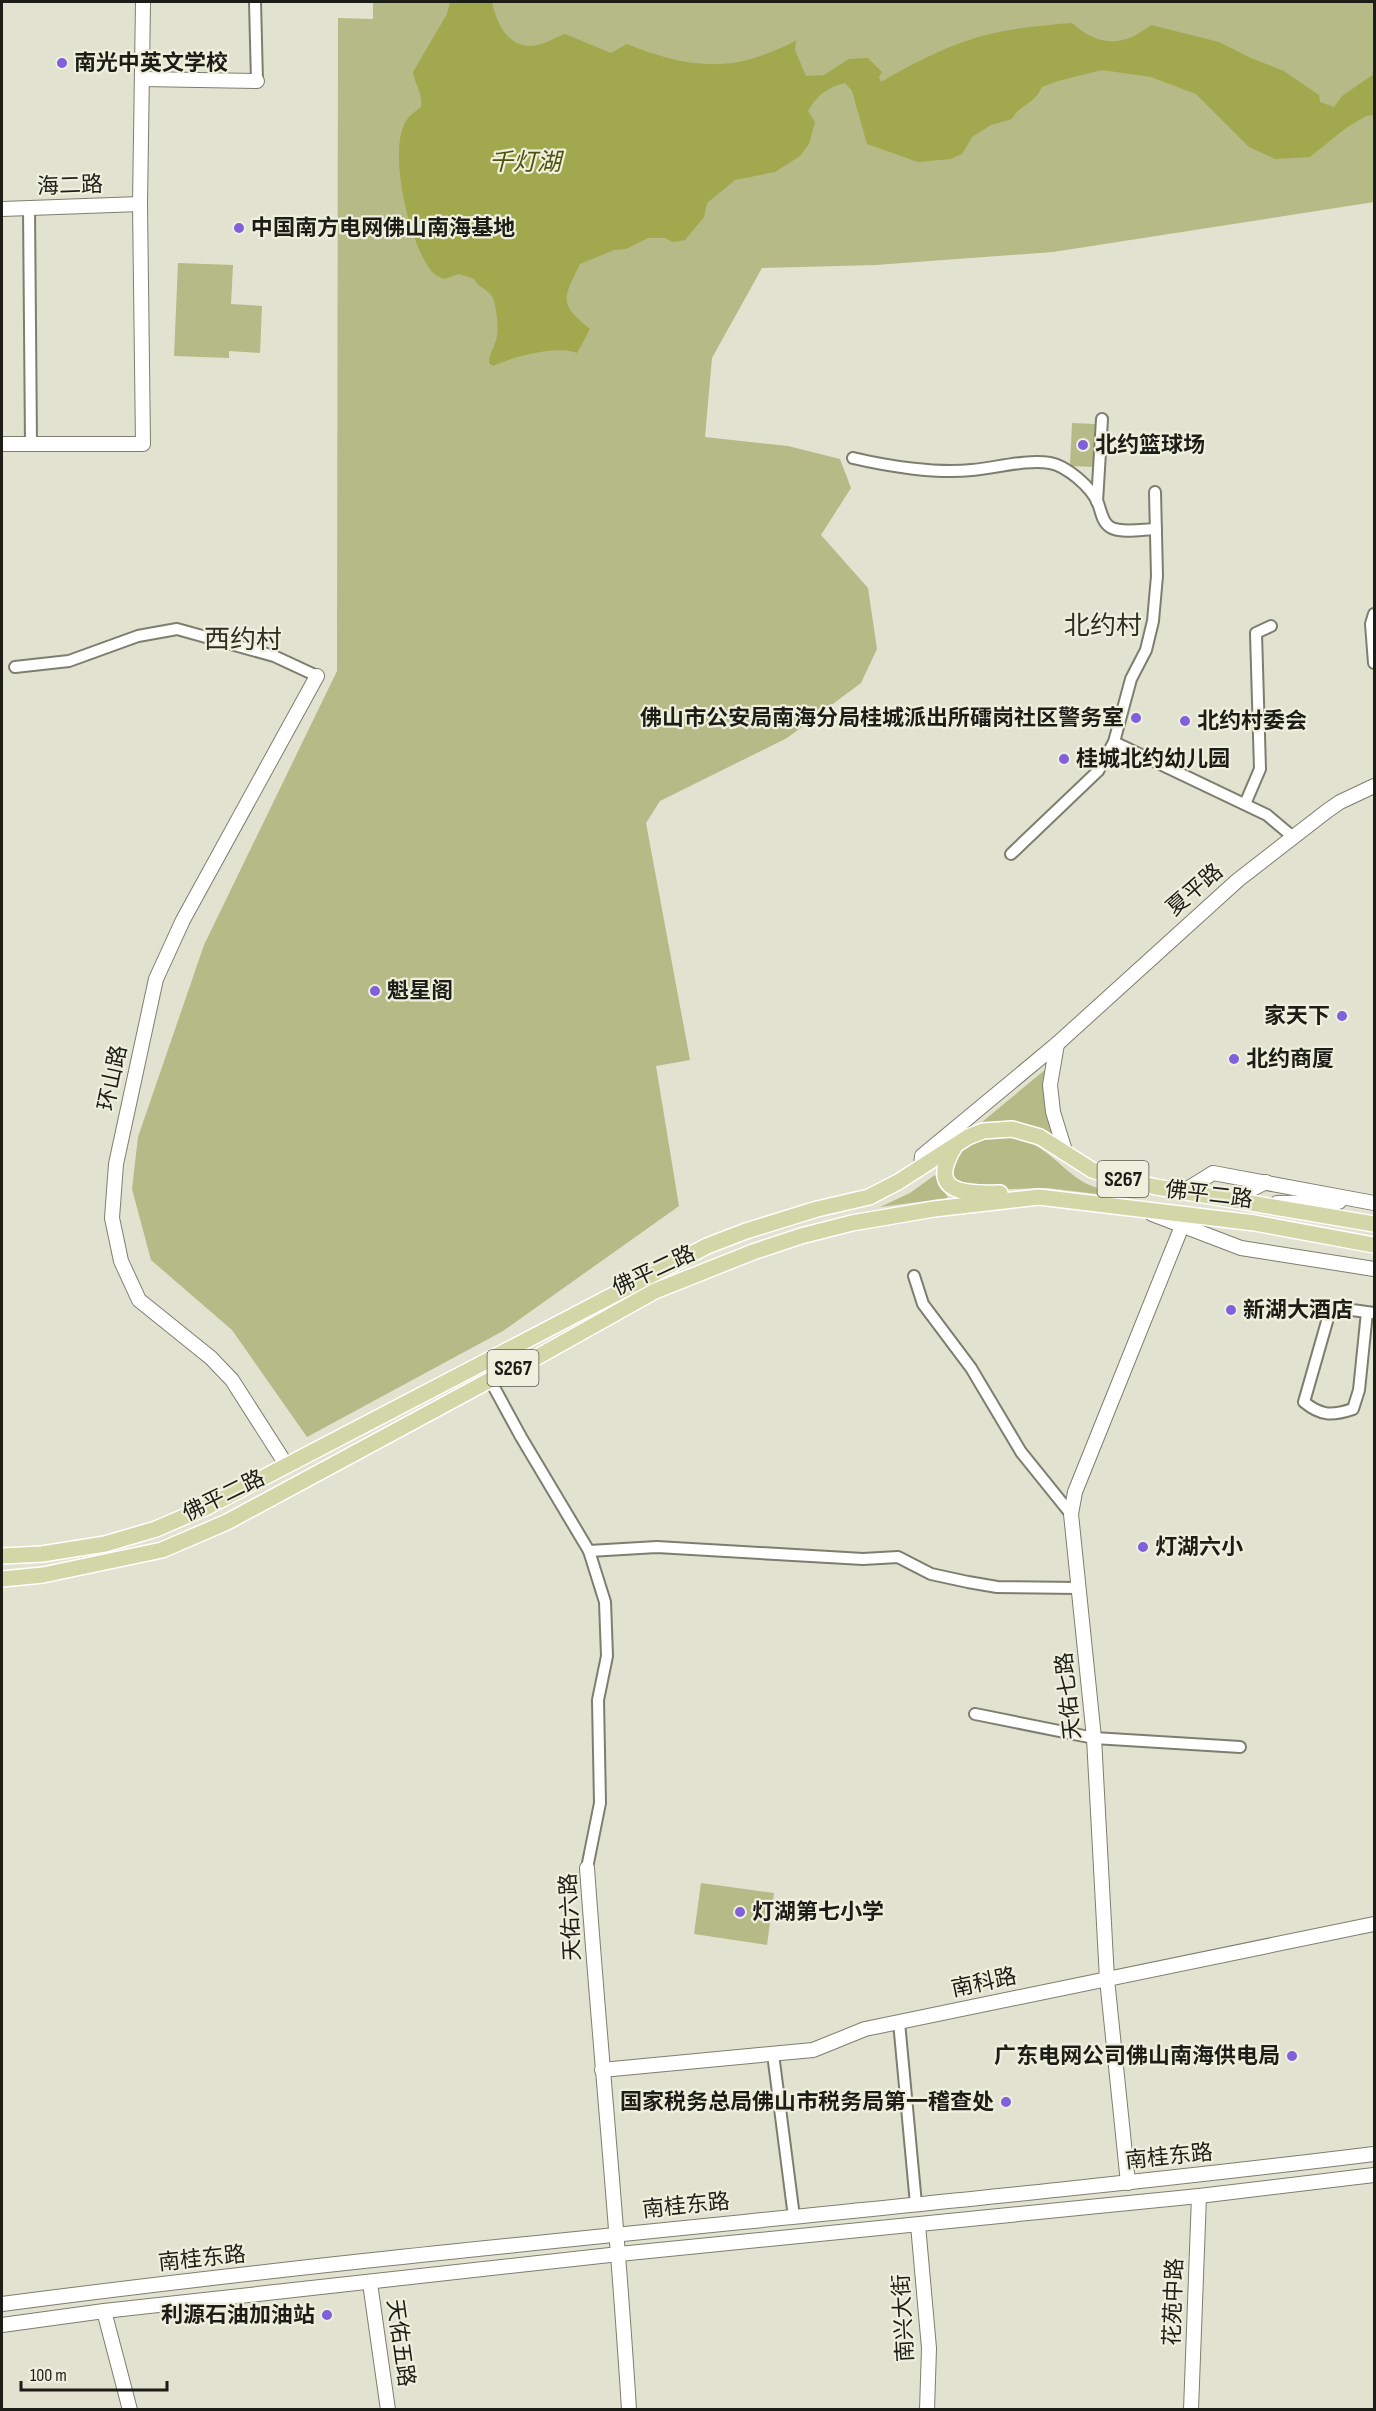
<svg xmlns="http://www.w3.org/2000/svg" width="1376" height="2411" font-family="'Sofia Sans Condensed','Noto Sans SC',sans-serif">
  <rect width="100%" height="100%" fill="#e1e3d0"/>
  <g fill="#b5ba86">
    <path d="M373 2H1374V202L1053 252 876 265 762 268 712 358 705 437 788 446 840 459 851 488 821 535 868 588 877 649 861 683 787 738 660 801 646 823 690 1060 656 1066 679 1206 503 1331 307 1437 232 1330 151 1260 132 1189 138 1137 204 945 337 671 338 18 373 19Z"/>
    <path d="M178 263 233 265 231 304 262 306 260 353 229 351V358L174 356Z"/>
    <path d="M1072 423 1096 424 1095 467 1070 466Z"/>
    <path d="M1046 1069 1057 1138C1025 1121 1016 1124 982 1122Z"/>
    <path d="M1008 1135C1045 1144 1052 1160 1080 1180 1095 1190 1121 1194 1139 1199L1047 1188 966 1190 951 1176 956 1152C972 1140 988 1136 1008 1135Z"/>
    <path d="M935 1175 948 1198 880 1207 910 1193Z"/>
    <path d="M701 1883 774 1893 767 1945 694 1934Z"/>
  </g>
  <path fill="#a2a84d" d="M450 2H492C497 25 509 51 538 45 547 43 556 37 565 34L611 53 627 44C673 63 719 73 766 54 777 49 786 47 796 40L795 50 806 76 824 75 849 59 868 58 882 72 879 77 881 82C915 62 952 43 990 34 1017 28 1045 25 1072 23 1099 47 1124 47 1151 25L1219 42 1251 58 1284 71 1319 95 1320 102 1334 107 1342 96 1374 74V115L1366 116 1346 128 1310 157 1275 159 1249 147 1196 94 1151 77 1102 70 1058 81 1042 87C1033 106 1021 103 1012 119L991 125 972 137 962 154 951 159 918 162 867 144 852 91 845 83C828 87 817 95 808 111L815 122 809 144 800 156 775 172 735 180 707 203 704 217 685 240 673 242 665 238H648L626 249 614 250 580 264C563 299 558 303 590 329L577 353C556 345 512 357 493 366L489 363C489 353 496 345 497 336 499 326 496 307 493 298 488 289 478 287 474 279L459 274 444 279C440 277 435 275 432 272 410 245 388 154 405 123 408 116 416 111 421 107 423 93 415 85 413 72L447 14Z"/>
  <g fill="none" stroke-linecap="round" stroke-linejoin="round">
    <defs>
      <g id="street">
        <path d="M255 2 257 81"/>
        <path d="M29 208 31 444"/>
        <path d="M853 458C887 466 936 474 972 470 995 468 1027 459 1050 463 1067 466 1091 487 1098 503 1101 511 1102 522 1110 527 1121 534 1144 529 1156 529"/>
        <path d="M1097 502 1102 419"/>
        <path d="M1374 614 1371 624 1374 663"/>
        <path d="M15 667 69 661 138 636 177 629 274 656 317 676"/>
        <path d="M1114 742 1267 815 1293 837"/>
        <path d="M1245 804 1260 769 1256 633 1271 626"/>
        <path d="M1011 854 1098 771 1114 742 1131 679 1146 650 1153 621 1157 576 1155 492"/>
        <path d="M914 1276 923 1304 971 1368 1021 1452 1071 1514"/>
        <path d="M1367 1312 1359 1390 1353 1409C1332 1416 1321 1416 1304 1402L1330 1311 1337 1308 1374 1313"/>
        <path d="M490 1380 521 1437 589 1551 605 1602 607 1656 598 1700 600 1803 587 1868"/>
        <path d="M589 1551 657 1547 863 1559 898 1557 931 1574 968 1582 997 1587 1079 1588"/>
        <path d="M975 1714 1094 1738 1240 1747"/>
        <path d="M899 2022 916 2204"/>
        <path d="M773 2054 794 2217"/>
      </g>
      <g id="secondary">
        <path d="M142 79 257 81"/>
        <path d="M2 209 140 204"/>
        <path d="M2 444H143L140 204 143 2"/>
        <path d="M1057 1044 1050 1085 1053 1112 1066 1154"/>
        <path d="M921 1167 922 1156 1057 1044 1238 880 1327 811 1340 802 1374 786"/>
        <path d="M1184 1191 1213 1173 1374 1203"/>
        <path d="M1233 1199 1266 1182"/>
        <path d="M1277 1203 1339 1202"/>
        <path d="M1152 1214 1241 1248 1374 1269"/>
        <path d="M287 1466 232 1380 211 1358 139 1300 121 1261 112 1218 116 1164 156 979 183 920 317 676"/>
        <path d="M587 1868C600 2049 618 2229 629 2410"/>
        <path d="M602 2070 813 2050 865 2029 1374 1924"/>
        <path d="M1128 2183 1107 1979 1094 1738 1071 1514 1075 1492 1182 1226"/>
        <path d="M918 2225 929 2348 927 2410"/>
        <path d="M370 2283 388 2410"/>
        <path d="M2 2304C458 2244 918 2210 1374 2154"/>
        <path d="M104 2311 130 2410"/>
        <path d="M2 2325 104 2311 619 2254 1199 2196 1374 2175"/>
        <path d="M1191 2410 1199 2196"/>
      </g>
      <g id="primary">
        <path d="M955 1146C926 1193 964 1194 1000 1193"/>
        <path d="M2 1556 42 1554 105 1544 156 1529 207 1507 707 1246 746 1231 817 1209 869 1197 898 1182 968 1137 983 1131 1012 1129 1040 1137 1092 1170 1117 1178 1156 1187 1374 1224"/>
        <path d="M2 1579 43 1575 162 1550 227 1522 490 1380 539 1356 655 1291 753 1252 801 1236 852 1223 934 1209 1039 1197 1255 1223 1374 1245"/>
      </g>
    </defs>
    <use href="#street" stroke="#7d7f6e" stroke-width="14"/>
    <use href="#secondary" stroke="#7d7f6e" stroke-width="16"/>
    <use href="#primary" stroke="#fff" stroke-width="18"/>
    <use href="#street" stroke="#fff" stroke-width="10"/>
    <use href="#secondary" stroke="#fff" stroke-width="14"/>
    <use href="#primary" stroke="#d3d6a6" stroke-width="15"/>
  </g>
  <g fill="#8160db" stroke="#eef0dd" stroke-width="2">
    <circle cx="62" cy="63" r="6"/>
    <circle cx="239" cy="228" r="6"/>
    <circle cx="1083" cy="445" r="6"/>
    <circle cx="1136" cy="718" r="6"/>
    <circle cx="1185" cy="721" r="6"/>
    <circle cx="1064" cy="759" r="6"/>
    <circle cx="375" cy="991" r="6"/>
    <circle cx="1342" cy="1016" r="6"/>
    <circle cx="1234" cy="1059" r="6"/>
    <circle cx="1231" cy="1310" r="6"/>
    <circle cx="1143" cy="1547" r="6"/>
    <circle cx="740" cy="1912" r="6"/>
    <circle cx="1292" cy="2056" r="6"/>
    <circle cx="1006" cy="2102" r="6"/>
    <circle cx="327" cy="2315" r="6"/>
  </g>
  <g text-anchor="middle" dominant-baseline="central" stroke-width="4.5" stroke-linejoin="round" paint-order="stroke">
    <g fill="#eef0dd" stroke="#5b5c52" stroke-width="1.5">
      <rect x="1097.5" y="1161" width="51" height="36" rx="4.5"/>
      <rect x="487.5" y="1350" width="51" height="36" rx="4.5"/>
    </g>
    <g font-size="21" font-weight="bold" fill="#1c1d16">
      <text x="1123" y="1179">S267</text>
      <text x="513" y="1368">S267</text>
    </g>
    <g font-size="22" font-weight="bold" fill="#1c1d16" stroke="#eef0dd" text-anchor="start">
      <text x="74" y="63">南光中英文学校</text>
      <text x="251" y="228">中国南方电网佛山南海基地</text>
      <text x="1095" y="445">北约篮球场</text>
      <text x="1124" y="718" text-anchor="end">佛山市公安局南海分局桂城派出所礌岗社区警务室</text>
      <text x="1197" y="721">北约村委会</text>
      <text x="1076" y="759">桂城北约幼儿园</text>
      <text x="387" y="991">魁星阁</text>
      <text x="1330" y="1016" text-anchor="end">家天下</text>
      <text x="1246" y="1059">北约商厦</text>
      <text x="1243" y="1310">新湖大酒店</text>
      <text x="1155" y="1547">灯湖六小</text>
      <text x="752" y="1912">灯湖第七小学</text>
      <text x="1280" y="2056" text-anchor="end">广东电网公司佛山南海供电局</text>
      <text x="994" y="2102" text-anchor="end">国家税务总局佛山市税务局第一稽查处</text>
      <text x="315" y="2315" text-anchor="end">利源石油加油站</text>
    </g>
    <g font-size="22" fill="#1c1d16" stroke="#eef0dd">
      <text transform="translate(70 186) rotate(-2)">海二路</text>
      <text transform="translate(1195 890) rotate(-41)">夏平路</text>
      <text transform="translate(113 1078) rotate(-78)">环山路</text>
      <text transform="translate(1209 1195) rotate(7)">佛平二路</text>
      <text transform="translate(654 1271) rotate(-25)">佛平二路</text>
      <text transform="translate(224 1496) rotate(-26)">佛平二路</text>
      <text transform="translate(1069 1696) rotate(-96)">天佑七路</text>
      <text transform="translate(571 1917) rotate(-93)">天佑六路</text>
      <text transform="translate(984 1983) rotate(-12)">南科路</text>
      <text transform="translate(1169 2157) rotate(-6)">南桂东路</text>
      <text transform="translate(686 2206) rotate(-6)">南桂东路</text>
      <text transform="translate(202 2259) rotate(-6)">南桂东路</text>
      <text transform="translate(1174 2302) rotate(-88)">花苑中路</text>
      <text transform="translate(904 2318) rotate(-93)">南兴大街</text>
      <text transform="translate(400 2343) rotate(82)">天佑五路</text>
    </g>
    <g font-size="24" font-style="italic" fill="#4f520c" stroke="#eef0dd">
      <text x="525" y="162">千灯湖</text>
    </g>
    <g font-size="26" fill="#2e2f20" stroke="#eef0dd">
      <text x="1103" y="626">北约村</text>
      <text x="243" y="640">西约村</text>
    </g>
  </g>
  <rect width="1376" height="2411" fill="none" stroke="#1c1d16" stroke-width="6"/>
  <path d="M21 2381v9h146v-9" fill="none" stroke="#1c1d16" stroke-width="3"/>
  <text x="30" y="2381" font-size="18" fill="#1c1d16" stroke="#eef0dd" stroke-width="4.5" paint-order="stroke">100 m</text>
</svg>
